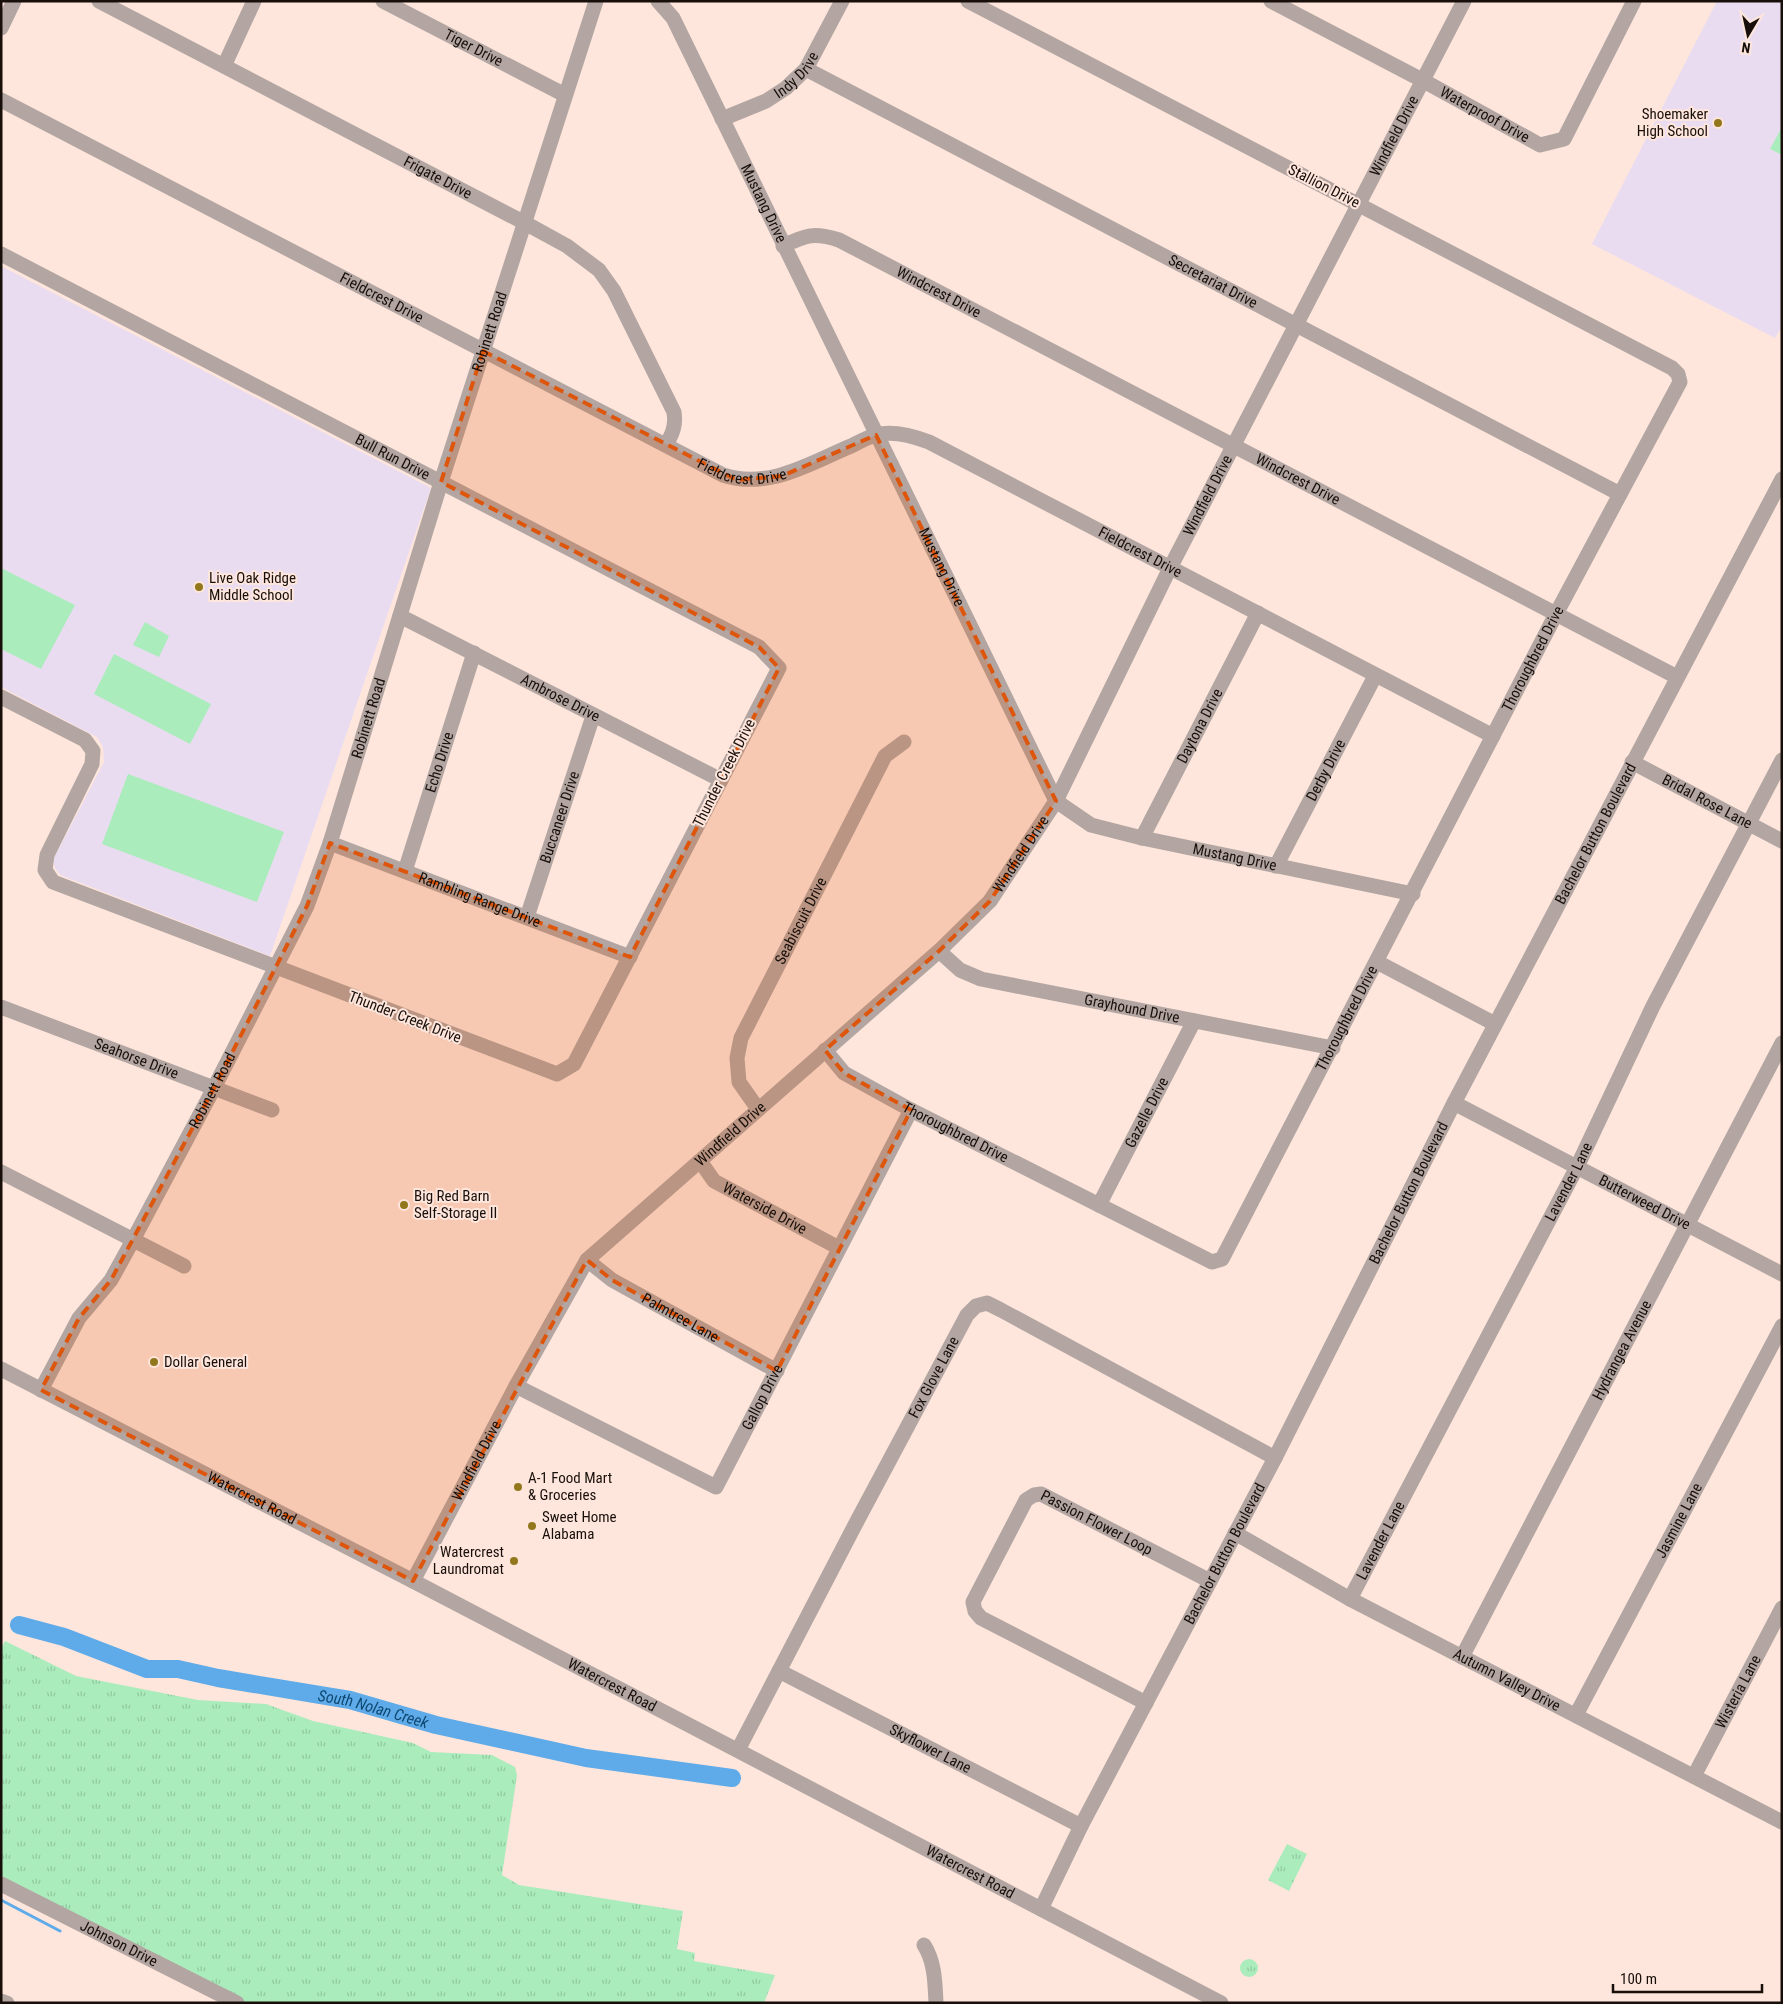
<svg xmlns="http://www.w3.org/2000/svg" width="1783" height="2004" font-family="'Roboto Condensed',sans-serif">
  <defs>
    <pattern id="park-tufts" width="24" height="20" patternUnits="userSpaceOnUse" patternTransform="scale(1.25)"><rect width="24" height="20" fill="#aaecbc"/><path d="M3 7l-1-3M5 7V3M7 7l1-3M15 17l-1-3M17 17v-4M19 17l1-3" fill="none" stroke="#92c9a0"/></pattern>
  </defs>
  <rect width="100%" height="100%" fill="#fee6dc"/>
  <g fill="#eadcf0">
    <path d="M1717 1H1782V327L1775 338 1592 244Z"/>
    <path d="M1 266 431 488 270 956 60 875 55 868 53 860 104 762 103 747 97 737 1 687Z"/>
  </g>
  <g fill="#aaecbc">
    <path d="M1782 127V155L1770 149Z"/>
    <path d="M1 568 75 605 41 669 1 649Z"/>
    <path d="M145 622 169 636 159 657 133 645Z"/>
    <path d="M114 654 211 704 190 744 94 694Z"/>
    <path d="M128 774 284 832 257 902 102 844Z"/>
  </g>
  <g fill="url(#park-tufts)">
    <path d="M5 1641 76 1676 198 1700 266 1704 313 1721 413 1743 431 1752 492 1755 515 1767 517 1775 502 1875 519 1885 683 1911 677 1949 695 1953 694 1961 775 1975 764 2003H245L1 1876V1649Z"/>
    <path d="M1287 1844 1307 1854 1289 1891 1268 1880Z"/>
    <circle cx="1249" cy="1968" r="9"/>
  </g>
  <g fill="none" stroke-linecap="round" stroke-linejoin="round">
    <path stroke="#5fabe9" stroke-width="3" d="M1 1900 60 1931"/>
    <path stroke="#5fabe9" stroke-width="18" id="s1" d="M19 1625 64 1637 147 1669H178L218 1678 350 1700 436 1725 586 1758 732 1778"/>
    <g stroke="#b3a6a2" stroke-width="15">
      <path id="s2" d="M99 1 525 223 567 246 599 270 614 291 674 412C676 425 673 433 666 445"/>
      <path id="s3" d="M383 1 565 95"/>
      <path id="s4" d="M658 1 673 18 1056 801 1091 825 1142 838 1413 894"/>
      <path id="s5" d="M1271 1 1422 80 1540 145 1564 139 1634 1"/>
      <path d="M1 28 14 1"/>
      <path d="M224 66 254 1"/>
      <path id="s6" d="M806 69 1620 494"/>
      <path id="s7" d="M1 100 723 475C769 490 810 463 851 446 859 442 868 437 876 435 893 430 913 436 929 442L1493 736"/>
      <path id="s8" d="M722 119 766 101 786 88 806 69 842 1"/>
      <path id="s9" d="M783 246C806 235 814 232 839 240L1677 677"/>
      <path id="s10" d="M1 254 759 647 779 668 574 1064 557 1074 53 882 45 870 47 855 92 764 93 751 85 740 1 697"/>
      <path id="s11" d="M400 616 721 780"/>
      <path id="s12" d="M1632 762 1782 841"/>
      <path id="s13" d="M1142 838 1258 613"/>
      <path id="s14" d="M330 843 630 957"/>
      <path id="s15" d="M1276 866 1375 676"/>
      <path id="s16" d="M405 871 474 653"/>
      <path id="s17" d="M527 917 593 716"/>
      <path id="s18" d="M939 951 960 970 981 979 1333 1048"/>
      <path d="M1377 962 1495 1024"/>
      <path id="s19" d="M1 1007 272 1110"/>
      <path id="s20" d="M825 1050 844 1073 911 1110 1212 1262 1222 1259 1556 614 1680 382 1678 374 1672 368 968 1"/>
      <path id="s21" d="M1454 1103 1782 1274"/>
      <path id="s22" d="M758 1109 739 1082 737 1058 741 1038 885 756 904 742"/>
      <path id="s23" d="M700 1161 714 1181 839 1248"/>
      <path d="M1 1172 184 1266"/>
      <path id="s24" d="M1099 1205 1194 1021"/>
      <path id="s25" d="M587 1260 612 1280 777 1371"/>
      <path id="s26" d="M1 1369 413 1581 1221 2003"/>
      <path id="s27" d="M516 1386 716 1487 911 1110"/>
      <path id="s28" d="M41 1390 79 1318 111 1280 133 1240 214 1088 307 906 330 843 441 482 596 1"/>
      <path id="s29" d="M1235 1533 1350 1599 1782 1822"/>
      <path id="s30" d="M413 1581 516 1386 587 1260 939 951 990 901 1056 801 1170 568 1464 1"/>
      <path id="s31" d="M1350 1599 1577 1167 1653 1006 1782 760"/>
      <path id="s32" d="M1462 1657 1782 1043"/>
      <path id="s33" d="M779 1671 1081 1826"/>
      <path id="s34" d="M1146 1703 981 1618 975 1611 973 1602 1026 1500 1034 1495 1041 1494 1210 1581"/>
      <path id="s35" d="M1576 1715 1782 1326"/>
      <path id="s36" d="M738 1750 855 1525 967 1315 976 1306 987 1303 1001 1310 1275 1458"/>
      <path id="s37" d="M1694 1776 1782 1608"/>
      <path id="s38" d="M1 1884 237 2003"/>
      <path id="s39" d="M1041 1909 1081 1826 1275 1458 1454 1103 1782 479"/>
      <path d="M924 1945C935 1962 935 1983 936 2003"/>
      <path d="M1 2001 7 2003"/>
    </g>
  </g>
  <path fill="#de550c" fill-opacity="0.2" stroke="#de550c" stroke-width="4" stroke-dasharray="10 6" stroke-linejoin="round" d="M483 351 737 480 782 476 876 435 1056 801 990 901 939 951 825 1050 844 1073 911 1110 777 1371 612 1280 587 1260 413 1581 41 1390 79 1318 111 1280 214 1088 307 906 330 843 630 957 779 668 759 647 441 482Z"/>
  <g fill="#92771d" stroke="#fee6dc" stroke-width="2">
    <circle cx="1718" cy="123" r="5"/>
    <circle cx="199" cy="587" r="5"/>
    <circle cx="404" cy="1205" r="5"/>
    <circle cx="154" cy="1362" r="5"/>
    <circle cx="518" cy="1487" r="5"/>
    <circle cx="532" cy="1526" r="5"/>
    <circle cx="514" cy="1561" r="5"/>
  </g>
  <g text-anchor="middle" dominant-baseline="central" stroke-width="4" stroke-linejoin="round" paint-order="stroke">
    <g font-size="15" fill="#180f0a" stroke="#fee6dc">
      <text stroke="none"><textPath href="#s3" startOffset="102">Tiger Drive</textPath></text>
      <text stroke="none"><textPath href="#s8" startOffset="88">Indy Drive</textPath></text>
      <text stroke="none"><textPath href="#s5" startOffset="242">Waterproof Drive</textPath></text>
      <text stroke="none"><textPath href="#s30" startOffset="1771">Windfield Drive</textPath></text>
      <text stroke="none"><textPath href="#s2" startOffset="382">Frigate Drive</textPath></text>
      <text transform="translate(1324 186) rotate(27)">Stallion Drive</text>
      <text stroke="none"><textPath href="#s4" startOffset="229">Mustang Drive</textPath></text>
      <text stroke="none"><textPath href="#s6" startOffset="459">Secretariat Drive</textPath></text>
      <text stroke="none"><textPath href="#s9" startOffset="171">Windcrest Drive</textPath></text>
      <text stroke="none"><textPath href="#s7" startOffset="429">Fieldcrest Drive</textPath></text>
      <text stroke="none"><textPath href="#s28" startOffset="1156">Robinett Road</textPath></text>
      <text stroke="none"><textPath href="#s10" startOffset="441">Bull Run Drive</textPath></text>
      <text stroke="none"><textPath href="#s7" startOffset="832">Fieldcrest Drive</textPath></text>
      <text stroke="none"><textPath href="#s9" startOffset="576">Windcrest Drive</textPath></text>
      <text stroke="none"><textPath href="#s30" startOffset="1366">Windfield Drive</textPath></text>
      <text stroke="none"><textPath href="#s7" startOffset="1268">Fieldcrest Drive</textPath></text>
      <text stroke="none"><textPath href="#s4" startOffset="634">Mustang Drive</textPath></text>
      <text stroke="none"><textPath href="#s20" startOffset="1130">Thoroughbred Drive</textPath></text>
      <text stroke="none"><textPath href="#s11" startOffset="180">Ambrose Drive</textPath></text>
      <text stroke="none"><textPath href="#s28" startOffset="751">Robinett Road</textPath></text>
      <text stroke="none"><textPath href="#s13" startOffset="126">Daytona Drive</textPath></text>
      <text stroke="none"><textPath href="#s16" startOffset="114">Echo Drive</textPath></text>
      <text stroke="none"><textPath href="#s15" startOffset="108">Derby Drive</textPath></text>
      <text transform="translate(724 773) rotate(-63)">Thunder Creek Drive</text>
      <text stroke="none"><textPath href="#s12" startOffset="85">Bridal Rose Lane</textPath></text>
      <text stroke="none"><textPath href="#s17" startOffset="105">Buccaneer Drive</textPath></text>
      <text stroke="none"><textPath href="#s39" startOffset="1210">Bachelor Button Boulevard</textPath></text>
      <text stroke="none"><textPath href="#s30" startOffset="961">Windfield Drive</textPath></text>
      <text stroke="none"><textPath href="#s4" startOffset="1084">Mustang Drive</textPath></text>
      <text stroke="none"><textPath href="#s14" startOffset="160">Rambling Range Drive</textPath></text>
      <text stroke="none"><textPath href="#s22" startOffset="209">Seabiscuit Drive</textPath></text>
      <text stroke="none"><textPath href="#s18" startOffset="205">Grayhound Drive</textPath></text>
      <text transform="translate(405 1017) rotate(21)">Thunder Creek Drive</text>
      <text stroke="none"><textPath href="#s20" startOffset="725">Thoroughbred Drive</textPath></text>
      <text stroke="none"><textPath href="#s19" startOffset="145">Seahorse Drive</textPath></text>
      <text stroke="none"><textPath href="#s28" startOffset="346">Robinett Road</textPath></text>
      <text stroke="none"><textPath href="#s24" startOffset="104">Gazelle Drive</textPath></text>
      <text stroke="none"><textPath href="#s20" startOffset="156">Thoroughbred Drive</textPath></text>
      <text stroke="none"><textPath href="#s30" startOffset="556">Windfield Drive</textPath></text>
      <text stroke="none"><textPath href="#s31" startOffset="471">Lavender Lane</textPath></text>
      <text stroke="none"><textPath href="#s39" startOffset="805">Bachelor Button Boulevard</textPath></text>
      <text stroke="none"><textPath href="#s21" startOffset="215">Butterweed Drive</textPath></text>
      <text stroke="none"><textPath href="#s23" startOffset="82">Waterside Drive</textPath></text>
      <text stroke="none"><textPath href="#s25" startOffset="110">Palmtree Lane</textPath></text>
      <text stroke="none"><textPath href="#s32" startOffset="346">Hydrangea Avenue</textPath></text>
      <text stroke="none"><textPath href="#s36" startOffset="421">Fox Glove Lane</textPath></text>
      <text stroke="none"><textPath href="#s27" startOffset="325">Gallop Drive</textPath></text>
      <text stroke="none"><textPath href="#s30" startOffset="136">Windfield Drive</textPath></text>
      <text stroke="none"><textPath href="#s26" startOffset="282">Watercrest Road</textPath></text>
      <text stroke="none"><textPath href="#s35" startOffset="220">Jasmine Lane</textPath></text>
      <text stroke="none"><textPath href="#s34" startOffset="398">Passion Flower Loop</textPath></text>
      <text stroke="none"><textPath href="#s31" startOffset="66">Lavender Lane</textPath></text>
      <text stroke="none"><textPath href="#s39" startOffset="400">Bachelor Button Boulevard</textPath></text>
      <text stroke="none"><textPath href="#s29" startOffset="309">Autumn Valley Drive</textPath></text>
      <text stroke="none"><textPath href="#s26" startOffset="688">Watercrest Road</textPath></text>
      <text stroke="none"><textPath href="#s37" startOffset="95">Wisteria Lane</textPath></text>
      <text stroke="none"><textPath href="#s33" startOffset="170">Skyflower Lane</textPath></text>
      <text stroke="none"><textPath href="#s26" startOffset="1092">Watercrest Road</textPath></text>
      <text stroke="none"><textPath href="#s38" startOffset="132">Johnson Drive</textPath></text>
    </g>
    <g font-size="15" fill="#180f0a" stroke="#fee6dc" text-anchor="start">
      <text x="1708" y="114" text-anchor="end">Shoemaker<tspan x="1708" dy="17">High School</tspan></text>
      <text x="209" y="578">Live Oak Ridge<tspan x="209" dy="17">Middle School</tspan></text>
      <text x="414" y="1196">Big Red Barn<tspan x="414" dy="17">Self-Storage II</tspan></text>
      <text x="164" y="1362">Dollar General</text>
      <text x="528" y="1478">A-1 Food Mart<tspan x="528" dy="17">&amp; Groceries</tspan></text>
      <text x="542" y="1517">Sweet Home<tspan x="542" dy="17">Alabama</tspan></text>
      <text x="504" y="1552" text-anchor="end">Watercrest<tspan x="504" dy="17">Laundromat</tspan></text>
    </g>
    <g font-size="16" font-style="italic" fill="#0e4871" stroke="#fee6dc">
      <text stroke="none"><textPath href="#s1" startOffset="366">South Nolan Creek</textPath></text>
    </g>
  </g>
  <rect width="1783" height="2004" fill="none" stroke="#180f0a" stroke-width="5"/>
  <g transform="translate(1748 35) rotate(189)" stroke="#fee6dc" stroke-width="4" paint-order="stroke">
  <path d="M0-4L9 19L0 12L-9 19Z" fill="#180f0a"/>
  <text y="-8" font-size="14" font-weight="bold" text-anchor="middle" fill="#180f0a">N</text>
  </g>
  <path d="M1613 1984v8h149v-8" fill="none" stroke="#180f0a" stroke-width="2.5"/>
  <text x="1620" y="1984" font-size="15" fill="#180f0a" stroke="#fee6dc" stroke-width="4" paint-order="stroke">100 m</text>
</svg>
